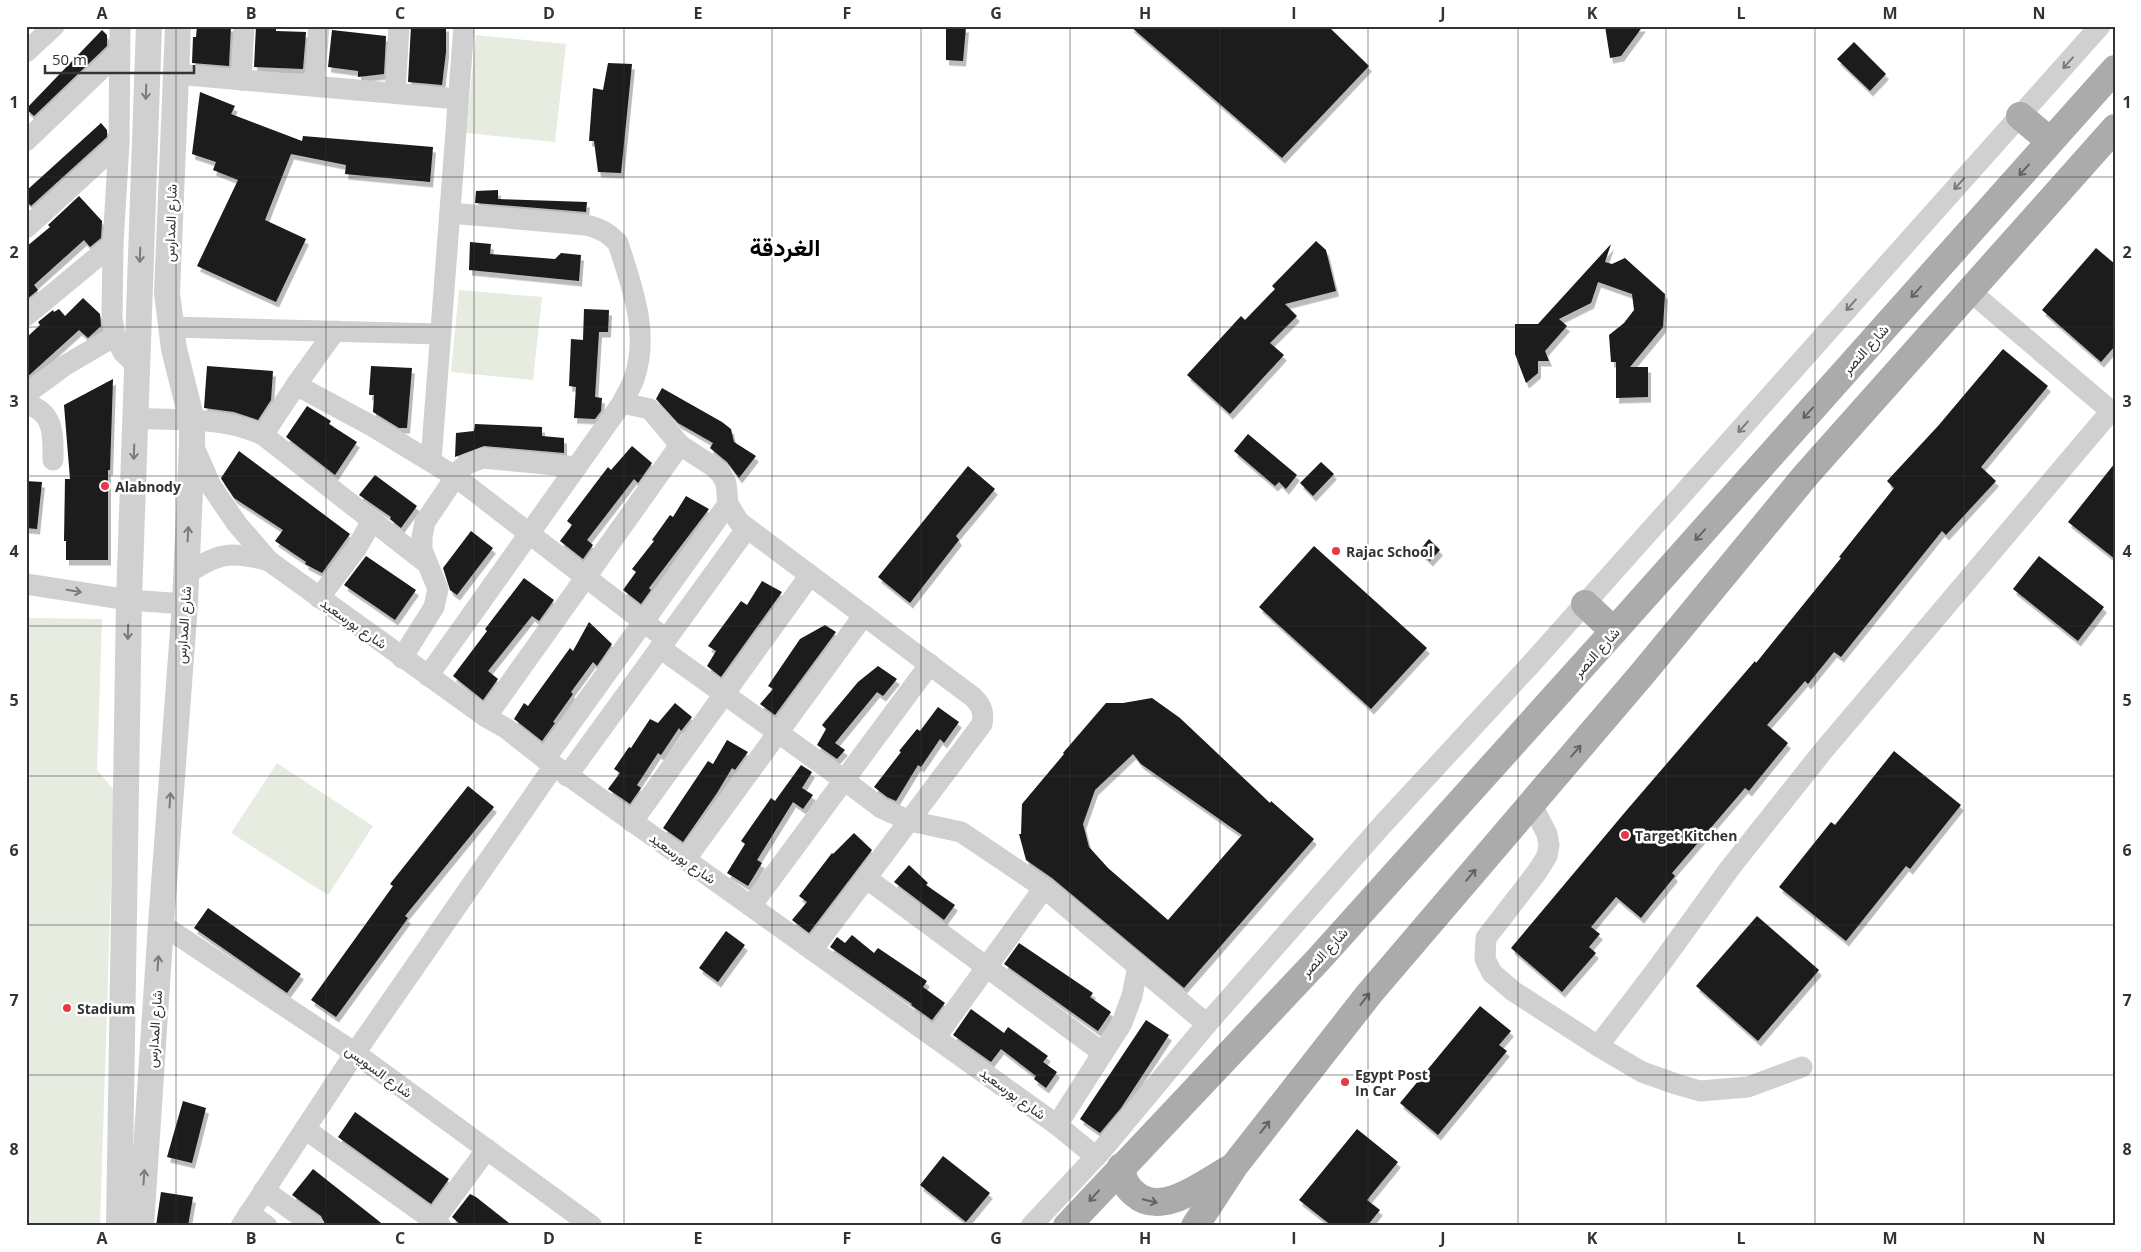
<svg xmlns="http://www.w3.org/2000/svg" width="2141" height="1252" font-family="'Open Sans',Vazirmatn,sans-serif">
  <defs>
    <filter id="shadow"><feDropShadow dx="3" dy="5.5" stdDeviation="0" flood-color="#0004"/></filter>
  </defs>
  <rect width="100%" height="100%" fill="#fff"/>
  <g fill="#e6ecdf">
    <path d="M476 35 566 44 555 142 466 133Z"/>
    <path d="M459 290 542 297 533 380 451 372Z"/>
    <path d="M26 618 102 619 97 770 114 790 100 1226H26Z"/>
    <path d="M277 763 373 826 328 895 231 833Z"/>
  </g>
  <g fill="#1a1a1a" fill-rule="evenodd" filter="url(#shadow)">
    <path d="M197 26H231L229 66 192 63 193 37H196Z"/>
    <path d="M256 26H276V31L306 32 303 69 254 67Z"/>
    <path d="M411 26H446V52L442 85 408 82Z"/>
    <path d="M1130 26H1328L1369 66 1282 158Z"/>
    <path d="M1605 26H1643L1621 56 1610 58Z"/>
    <path d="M946 27H966L963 61 946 60Z"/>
    <path d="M102 30 107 35V46L34 116 26 109Z"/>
    <path d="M332 30 386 36 384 74 358 77V71L328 67Z"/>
    <path d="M1854 42 1886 74 1870 91 1837 59Z"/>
    <path d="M608 63 632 64 621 173 598 172 594 141H589L593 88 603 90Z"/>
    <path d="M200 92 235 106 231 114 302 141 303 136 433 147 430 182 345 174 346 165 291 154 265 220 306 239 276 302 197 266 238 180 213 170 216 162 192 154Z"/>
    <path d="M101 123 107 130V137L31 206 26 200V191Z"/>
    <path d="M498 190V199L587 202 586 212 475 203 476 191Z"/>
    <path d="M79 196 102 221 101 238 90 247 84 240 34 285 38 290 26 300V247L50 227 48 225Z"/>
    <path d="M1316 241 1326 250 1336 291 1285 304 1297 316 1270 343 1284 355 1230 414 1187 375 1241 316 1245 320 1275 289 1272 286Z"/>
    <path d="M470 242 491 244 490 254 555 259 561 253 581 255 579 281 469 270Z"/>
    <path d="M1611 244 1605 262 1612 264 1625 258 1665 294 1663 327 1630 367H1648V397L1616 398V362H1611L1609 335 1624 323 1634 310 1632 294 1598 282 1591 303 1559 319 1567 326 1545 351 1549 361H1538V373L1526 383 1515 354V324H1538Z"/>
    <path d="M2096 248 2115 264V346L2101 362 2042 310Z"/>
    <path d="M83 298 100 314 101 326 88 338 79 330 26 378V338L40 325 38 322 53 310 54 312 59 309 65 316Z"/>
    <path d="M584 309 609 310 608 332H599L595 397 602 398 601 411 595 419 574 418 576 387 569 386 571 339 583 340Z"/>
    <path d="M2003 349 2048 386 1981 467 1996 481 1946 535 1942 531 1841 657 1834 652 1808 684 1805 681 1767 725 1788 743 1749 791 1745 788 1672 873 1675 876 1641 918 1616 897 1591 927 1600 934 1589 947 1596 953 1562 992 1511 948 1626 811 1755 661 1756 663 1841 558 1839 557 1894 488 1887 481 1938 426Z"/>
    <path d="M207 366 273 371 271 400 258 420 234 412 204 408Z"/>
    <path d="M371 366 412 368 407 428H399L373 412 374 395H369Z"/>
    <path d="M113 379 110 470H108V560H66V541H64L65 479H70L64 405Z"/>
    <path d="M662 388 722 422 731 429 734 442 756 456 739 478 727 462 710 448 713 443 678 423 656 399Z"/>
    <path d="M307 406 331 421 329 424 357 442 335 475 286 437Z"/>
    <path d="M475 424 542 427V436L564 438V453L484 446 455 457 456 433 474 431Z"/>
    <path d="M1248 434 1297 475 1286 489 1279 482 1275 486 1234 451Z"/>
    <path d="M632 446 652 463 638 483 634 479 587 540 593 545 583 559 560 541 572 525 567 521 608 467 611 470Z"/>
    <path d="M239 451 350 534 322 573 305 564 306 562 275 541 283 530 234 498 222 480 221 478Z"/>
    <path d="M1321 462 1334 474 1313 496 1300 483Z"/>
    <path d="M2115 463V559L2068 522Z"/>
    <path d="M968 466 995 489 956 536 959 540 910 603 878 577Z"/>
    <path d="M375 475 417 506 401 528 390 519 391 517 359 495Z"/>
    <path d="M26 481 42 482 37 529 26 528Z"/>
    <path d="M686 496 709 509 649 588 651 590 641 604 623 590 636 572 632 569 654 541 652 540 670 515 673 517Z"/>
    <path d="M471 531 493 548 457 595 450 590 443 568Z"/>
    <path d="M1429 539 1440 550 1430 561 1419 551Z"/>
    <path d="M1314 546 1427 648 1371 709 1259 607Z"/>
    <path d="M366 556 416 590 395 620 344 585Z"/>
    <path d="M2039 556 2104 607 2078 641 2013 589Z"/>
    <path d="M524 578 554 600 539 621 532 616 488 671 498 679 483 700 453 676 487 631 485 629Z"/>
    <path d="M762 581 782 592 721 677 707 666 716 651 708 646 741 601 747 605Z"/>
    <path d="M589 622 612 644 597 666 593 662 571 692 573 694 553 722 555 723 542 741 514 719 524 703 528 706 570 648 573 651Z"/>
    <path d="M825 625 836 632 775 715 760 704 773 689 768 686 800 639Z"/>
    <path d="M878 666 897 679 883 696 877 692 835 743 845 750 837 759 817 745 826 729 822 725 858 682Z"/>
    <path d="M1152 698 1180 718 1270 803 1271 801 1314 839 1184 988 1052 878 1026 860 1019 834H1021L1022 804 1064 754 1063 753 1106 703H1123ZM1133 754 1141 764 1242 835 1168 920 1108 868 1089 847 1083 824 1095 790Z"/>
    <path d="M675 703 692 717 681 731 679 728 661 755 658 753 637 785 641 788 630 804 608 789 620 773 614 769 629 747 631 748 650 719 658 723Z"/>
    <path d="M938 707 959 722 944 743 940 739 921 767 918 765 896 801 887 797 874 787 901 752 899 751 917 729 920 731Z"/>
    <path d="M727 740 748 752 735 770 732 768 717 793 683 842 663 828 708 761 713 764Z"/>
    <path d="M1894 751 1961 805 1910 869 1906 866 1846 941 1779 887 1831 822 1835 825Z"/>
    <path d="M801 765 812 772 802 788 813 795 803 809 793 802 757 860 762 863 748 886 727 873 745 844 741 841 771 798 775 801Z"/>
    <path d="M468 786 494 807 405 916 408 918 336 1017 311 1000 393 886 390 884Z"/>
    <path d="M854 833 872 850 809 933 792 920 807 902 799 896 832 853 833 854Z"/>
    <path d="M909 865 928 883 926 885 955 905 944 920 894 882Z"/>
    <path d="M208 908 301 974 287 993 194 928Z"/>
    <path d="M1757 916 1819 970 1758 1041 1696 986Z"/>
    <path d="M726 931 745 945 718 982 699 968Z"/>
    <path d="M852 935 874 953 878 948 927 981 923 987 945 1003 932 1020 911 1005 912 1004 830 947 837 937 845 943Z"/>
    <path d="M1019 943 1093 993 1090 997 1111 1012 1098 1031 1004 964Z"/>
    <path d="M1480 1006 1511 1031 1499 1045 1507 1051 1438 1135 1400 1103Z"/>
    <path d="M971 1009 1004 1033 1008 1027 1048 1056 1043 1062 1057 1072 1046 1088 1034 1079 1036 1076 1001 1049 991 1062 953 1035Z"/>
    <path d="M1146 1020 1169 1035 1121 1108 1100 1133 1080 1119Z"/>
    <path d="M183 1101 206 1108 192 1163 167 1157Z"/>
    <path d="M355 1112 449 1179 431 1204 338 1137Z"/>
    <path d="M1357 1129 1398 1162 1367 1200 1380 1210 1367 1226H1332L1299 1200Z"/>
    <path d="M943 1156 990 1193 966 1222 920 1185Z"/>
    <path d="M313 1169 385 1226H326L321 1216 292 1195Z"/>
    <path d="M161 1192 193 1197 188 1226H156Z"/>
    <path d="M470 1194 476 1197 513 1226H462L452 1217Z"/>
  </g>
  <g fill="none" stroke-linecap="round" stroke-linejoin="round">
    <g stroke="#d0d0d0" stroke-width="21">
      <path d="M120 26 119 143 113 244 112 318 115 336 123 352 136 365"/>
      <path d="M26 52 54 26"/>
      <path d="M176 74 458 99"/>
      <path d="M241 80 244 26"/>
      <path d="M314 86 319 26"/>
      <path d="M395 93 399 26"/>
      <path d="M26 141 119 52"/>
      <path d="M26 228 119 143"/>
      <path d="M26 316 113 244"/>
      <path d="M171 327 441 334"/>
      <path d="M296 385 372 426 456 477 666 639"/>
      <path d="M26 394 64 366 115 336"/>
      <path d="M622 403 650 409 680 445 714 467 721 474 726 483 728 504 739 522 973 697C982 706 984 712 982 724L812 950"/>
      <path d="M26 404C55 412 53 435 53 460"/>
      <path d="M135 418C178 421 223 416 263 435L425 562"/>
      <path d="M263 435 296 385 335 331"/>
      <path d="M193 445 211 486 237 524 269 561 486 717 507 729 545 759 1057 1125 1096 1157"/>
      <path d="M431 461 464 26"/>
      <path d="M186 575C217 552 233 551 269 561"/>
      <path d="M26 584 129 600 185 604"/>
      <path d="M319 598 356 549 372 521"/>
      <path d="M660 648 844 780 881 808 910 821 961 832 1044 888 1207 1024"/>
      <path d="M402 658 434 607 438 589 422 550V537L425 522 460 470 467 464 483 458 577 467"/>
      <path d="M428 676 622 403C626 395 631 387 634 379 650 333 632 287 618 243 608 233 600 228 586 225L450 213"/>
      <path d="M486 717 680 445"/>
      <path d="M545 759 728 504"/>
      <path d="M567 776 747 528"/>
      <path d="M1531 803 1547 834 1549 845 1547 856 1537 872 1486 938 1485 959 1492 973 1513 991 1598 1046 1642 1072 1676 1084 1700 1091 1748 1087 1802 1067"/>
      <path d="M632 822 810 575"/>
      <path d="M685 860 864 615"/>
      <path d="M866 878 1103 1053"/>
      <path d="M751 906 930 664"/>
      <path d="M161 924 355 1053 592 1226"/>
      <path d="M935 1038 1044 888"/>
      <path d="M1598 1046 1657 969 1730 868 1823 751 2111 411 1971 292"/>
      <path d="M1057 1125 1122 1023 1132 996 1138 966"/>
      <path d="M305 1129 441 1226"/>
      <path d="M264 1190 314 1226"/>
      <path d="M249 1213 267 1226"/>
      <path d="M241 1226 355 1053 554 766"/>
      <path d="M430 1226 487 1149"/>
      <path d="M1031 1226 1102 1150 1207 1024 1384 823 1532 663 2100 26"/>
    </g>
    <g stroke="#d0d0d0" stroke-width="26">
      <path d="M119 1226 129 600 149 26"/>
      <path d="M141 1226 161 924 185 604 192 444V421L174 349 167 293 178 26"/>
    </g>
    <g stroke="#ababab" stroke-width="28">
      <path d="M2020 116 2050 141"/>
      <path d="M1585 604 1614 631"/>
      <path d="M1121 1167C1122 1178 1126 1187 1135 1194 1162 1218 1205 1182 1231 1168"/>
      <path d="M1067 1226 1318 960 1614 631 2115 69"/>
      <path d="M1195 1226 1235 1165 1369 994 1643 673 1806 475 2115 128"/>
    </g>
  </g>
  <defs><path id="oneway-shaft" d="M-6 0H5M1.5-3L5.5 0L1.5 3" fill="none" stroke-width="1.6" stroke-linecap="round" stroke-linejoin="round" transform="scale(1.25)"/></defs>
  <g stroke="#7a7a7a">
    <use href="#oneway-shaft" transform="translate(2068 63) rotate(132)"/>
    <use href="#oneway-shaft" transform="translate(146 92) rotate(92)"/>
    <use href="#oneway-shaft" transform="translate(1959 184) rotate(132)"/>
    <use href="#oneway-shaft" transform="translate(140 255) rotate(92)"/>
    <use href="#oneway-shaft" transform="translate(1851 305) rotate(132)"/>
    <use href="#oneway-shaft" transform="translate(1743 427) rotate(132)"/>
    <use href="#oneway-shaft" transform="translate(134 452) rotate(92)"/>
    <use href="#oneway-shaft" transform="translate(188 534) rotate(-87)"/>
    <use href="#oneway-shaft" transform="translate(74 591) rotate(9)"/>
    <use href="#oneway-shaft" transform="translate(128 632) rotate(91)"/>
    <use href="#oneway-shaft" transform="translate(170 800) rotate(-86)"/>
    <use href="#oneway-shaft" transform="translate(158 963) rotate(-86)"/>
    <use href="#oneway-shaft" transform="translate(144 1177) rotate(-86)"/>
  </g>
  <g stroke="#636363">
    <use href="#oneway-shaft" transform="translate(2024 170) rotate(132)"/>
    <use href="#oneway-shaft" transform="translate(1916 292) rotate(132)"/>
    <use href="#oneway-shaft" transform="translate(1808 413) rotate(132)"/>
    <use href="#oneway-shaft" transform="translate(1700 535) rotate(132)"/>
    <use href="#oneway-shaft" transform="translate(1576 751) rotate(-49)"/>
    <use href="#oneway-shaft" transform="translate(1471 875) rotate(-50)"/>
    <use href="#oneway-shaft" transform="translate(1365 999) rotate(-52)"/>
    <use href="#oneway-shaft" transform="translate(1265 1127) rotate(-52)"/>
    <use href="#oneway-shaft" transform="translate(1094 1196) rotate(132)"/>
    <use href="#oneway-shaft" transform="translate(1150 1201) rotate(14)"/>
  </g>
  <path fill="none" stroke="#333" stroke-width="1" stroke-opacity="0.55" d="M176 26V1226M326 26V1226M474 26V1226M624 26V1226M772 26V1226M921 26V1226M1070 26V1226M1220 26V1226M1368 26V1226M1518 26V1226M1666 26V1226M1815 26V1226M1964 26V1226M26 177H2115M26 327H2115M26 476H2115M26 626H2115M26 776H2115M26 925H2115M26 1075H2115"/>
  <g fill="#e63946" stroke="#fff" stroke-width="2">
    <circle cx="105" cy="486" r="5"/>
    <circle cx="1336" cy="551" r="5"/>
    <circle cx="1625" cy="835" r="5"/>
    <circle cx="67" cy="1008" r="5"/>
    <circle cx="1345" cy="1082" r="5"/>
  </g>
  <g text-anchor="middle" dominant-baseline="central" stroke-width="5" stroke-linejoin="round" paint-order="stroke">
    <g font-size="14" fill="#333" stroke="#fff">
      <text transform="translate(170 223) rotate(-88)">شارع المدارس</text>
      <text transform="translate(1865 349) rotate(-48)">شارع النصر</text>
      <text transform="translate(354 623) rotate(35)">شارع بورسعيد</text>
      <text transform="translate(183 625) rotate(-86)">شارع المدارس</text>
      <text transform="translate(1596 652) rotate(-48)">شارع النصر</text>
      <text transform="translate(683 858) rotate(35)">شارع بورسعيد</text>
      <text transform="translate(1324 952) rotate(-47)">شارع النصر</text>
      <text transform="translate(154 1029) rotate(-86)">شارع المدارس</text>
      <text transform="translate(379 1071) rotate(36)">شارع السويس</text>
      <text transform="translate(1013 1093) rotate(36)">شارع بورسعيد</text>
    </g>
    <g font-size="14" font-weight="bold" fill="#333" stroke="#fff" text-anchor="start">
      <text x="115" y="486">Alabnody</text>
      <text x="1346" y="551">Rajac School</text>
      <text x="1635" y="835">Target Kitchen</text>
      <text x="77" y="1008">Stadium</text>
      <text x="1355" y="1074">Egypt Post<tspan x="1355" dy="16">In Car</tspan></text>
    </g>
    <g font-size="24" font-weight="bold" fill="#000" stroke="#fff">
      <text x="785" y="246">الغردقة</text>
    </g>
  </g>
  <rect width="2141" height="1252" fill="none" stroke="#ffffff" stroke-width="55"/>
  <path d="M45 65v8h149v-8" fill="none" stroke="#333333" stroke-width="2.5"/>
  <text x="52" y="65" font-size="15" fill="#333333" stroke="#ffffff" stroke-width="4" paint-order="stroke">50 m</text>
  <rect x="28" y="28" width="2086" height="1196" fill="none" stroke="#333" stroke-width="2"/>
  <g font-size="16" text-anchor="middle" font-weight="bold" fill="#333">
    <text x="102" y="19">A</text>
    <text x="251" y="19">B</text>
    <text x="400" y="19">C</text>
    <text x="549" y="19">D</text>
    <text x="698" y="19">E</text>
    <text x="847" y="19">F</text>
    <text x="996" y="19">G</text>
    <text x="1145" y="19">H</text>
    <text x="1294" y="19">I</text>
    <text x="1443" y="19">J</text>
    <text x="1592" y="19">K</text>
    <text x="1741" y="19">L</text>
    <text x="1890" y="19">M</text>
    <text x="2039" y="19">N</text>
    <text x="14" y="108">1</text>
    <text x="2127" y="108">1</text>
    <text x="14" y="258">2</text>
    <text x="2127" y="258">2</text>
    <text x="14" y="407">3</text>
    <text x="2127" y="407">3</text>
    <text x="14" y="557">4</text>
    <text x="2127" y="557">4</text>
    <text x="14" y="706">5</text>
    <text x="2127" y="706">5</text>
    <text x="14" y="856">6</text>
    <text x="2127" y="856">6</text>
    <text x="14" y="1006">7</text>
    <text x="2127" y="1006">7</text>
    <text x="14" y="1155">8</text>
    <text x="2127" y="1155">8</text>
    <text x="102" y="1244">A</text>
    <text x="251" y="1244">B</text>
    <text x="400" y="1244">C</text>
    <text x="549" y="1244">D</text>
    <text x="698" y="1244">E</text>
    <text x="847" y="1244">F</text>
    <text x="996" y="1244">G</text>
    <text x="1145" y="1244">H</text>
    <text x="1294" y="1244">I</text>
    <text x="1443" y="1244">J</text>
    <text x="1592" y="1244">K</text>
    <text x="1741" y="1244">L</text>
    <text x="1890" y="1244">M</text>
    <text x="2039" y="1244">N</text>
  </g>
</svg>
